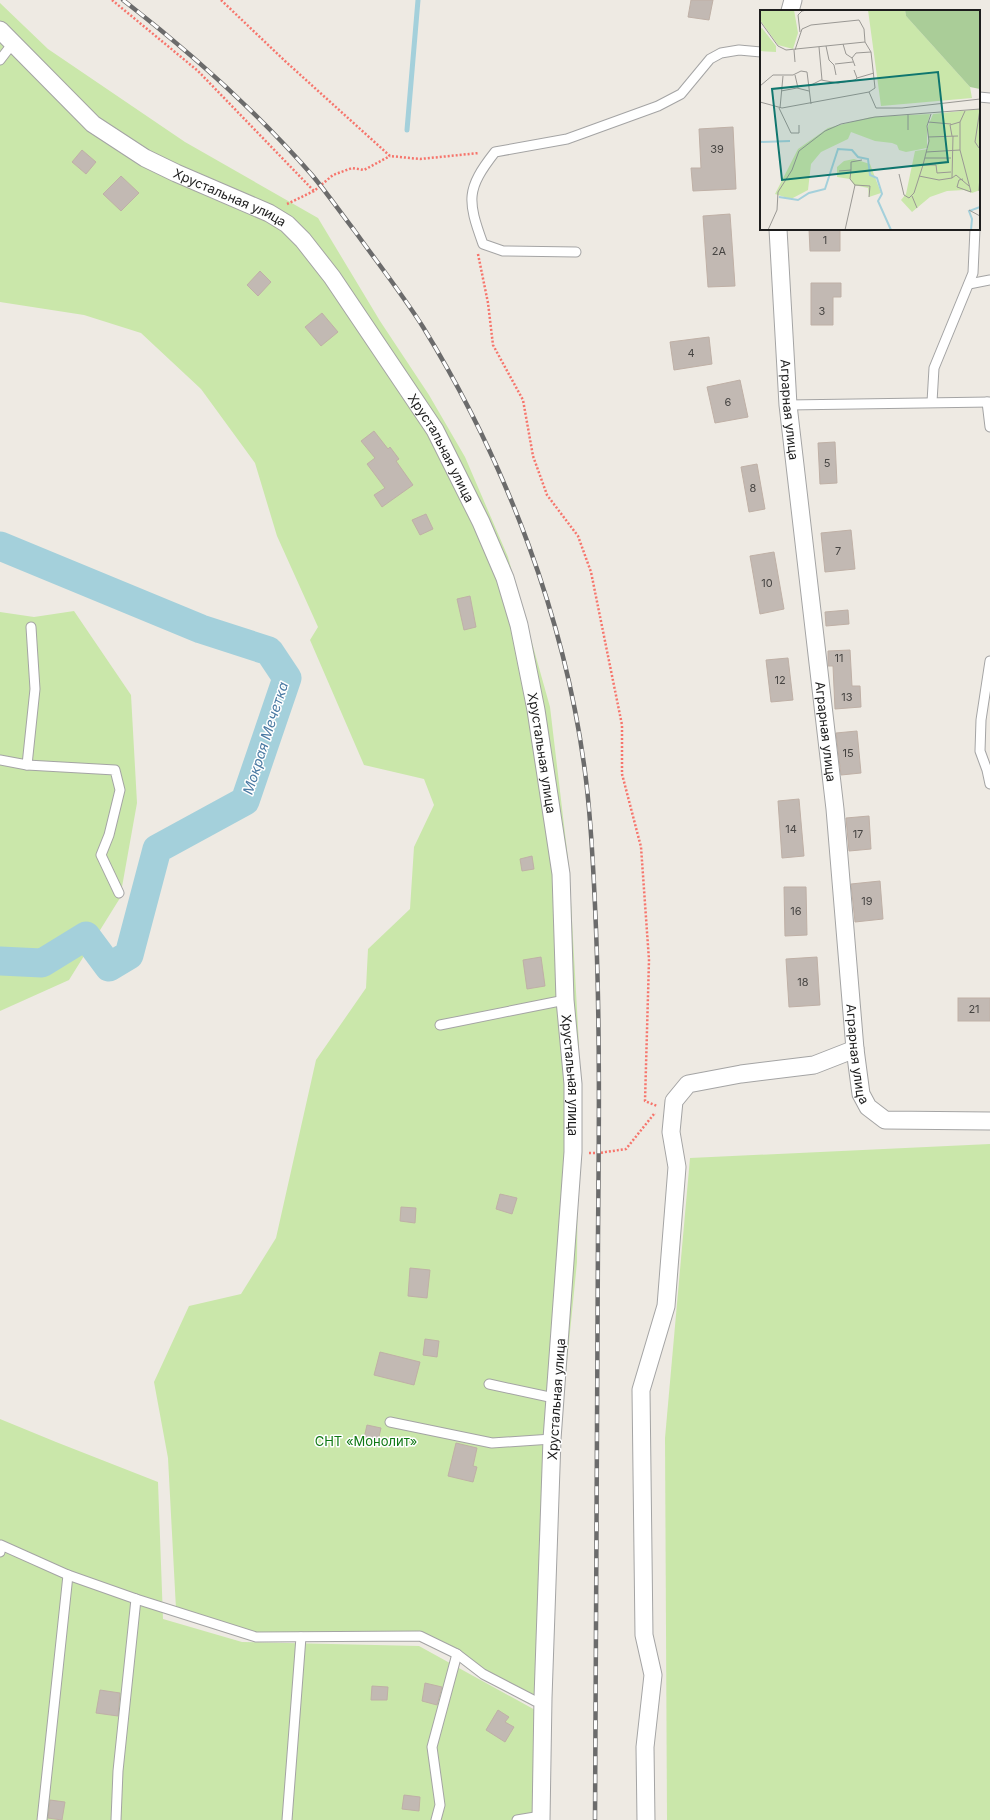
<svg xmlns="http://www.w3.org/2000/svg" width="990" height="1820" font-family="Inter,sans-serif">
  <rect width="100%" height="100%" fill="#eeeae3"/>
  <g fill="#cae7aa">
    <path d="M0 3 48 49 185 142 318 218 380 321 429 395 465 457 508 557 550 707 569 867 579 1045 577 1262 560 1432 547 1687 532 1697 422 1633 259 1634 176 1609 168 1458 154 1382 189 1306 241 1294 276 1238 316 1060 366 988 368 949 410 909 414 847 434 805 424 779 364 765 310 640 318 627 277 536 255 463 201 389 141 333 84 315 0 302Z"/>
    <path d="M74 611 131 695 137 803 120 898 69 980 0 1011V612L34 617Z"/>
    <path d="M990 1144V1820H667L665 1438 690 1158Z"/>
    <path d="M0 1419 56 1442 158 1482 163 1619 242 1642 419 1646 537 1711 536 1820H0Z"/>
  </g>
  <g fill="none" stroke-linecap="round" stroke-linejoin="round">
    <path stroke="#a4d0db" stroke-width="5" d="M407 130 418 0"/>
    <path stroke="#a4d0db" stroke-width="29" d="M0 546 201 629 269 651 287 678 245 801 157 849 129 955 109 967 86 936 42 963 0 961"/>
  </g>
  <g fill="#c2b9b3" stroke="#bfb0a6">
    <path d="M691 0H713L709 20 688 17Z"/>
    <path d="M733 127 736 189 693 191 691 168H701L699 129Z"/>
    <path d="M82 150 96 162 86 174 72 162Z"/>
    <path d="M121 176 139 193 121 211 103 194Z"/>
    <path d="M730 214 735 286 708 287 703 216Z"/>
    <path d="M809 229H840V251H810Z"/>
    <path d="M260 271 271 282 258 296 247 285Z"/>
    <path d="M811 283H841V297H833V325H811Z"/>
    <path d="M322 313 338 332 321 346 305 327Z"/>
    <path d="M709 337 712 364 674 370 670 342Z"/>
    <path d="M740 380 748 417 715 423 707 387Z"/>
    <path d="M374 431 388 449 390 447 399 459 396 461 413 485 382 507 374 495 385 488 367 464 375 458 361 441Z"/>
    <path d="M835 442 837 483 820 484 818 443Z"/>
    <path d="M757 464 765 509 749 512 741 467Z"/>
    <path d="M426 514 433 529 420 535 412 520Z"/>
    <path d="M851 530 855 569 825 572 821 533Z"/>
    <path d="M774 552 784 609 760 614 750 556Z"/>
    <path d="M470 596 476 627 464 630 457 599Z"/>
    <path d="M848 610 849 624 826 626 825 612Z"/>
    <path d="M850 650 852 686H860L861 707 835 709 833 666H828V651Z"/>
    <path d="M788 658 793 700 771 702 766 660Z"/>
    <path d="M857 731 861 773 841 775 836 733Z"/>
    <path d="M799 799 804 856 782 858 778 801Z"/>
    <path d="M869 816 871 849 849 851 846 818Z"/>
    <path d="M532 856 534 869 522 871 520 859Z"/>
    <path d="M880 881 883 919 855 922 851 884Z"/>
    <path d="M784 887H806L807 935 785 936Z"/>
    <path d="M541 957 545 986 527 989 523 960Z"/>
    <path d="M817 957 820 1005 789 1007 786 959Z"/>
    <rect x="958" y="998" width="32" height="23"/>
    <path d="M500 1194 517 1198 512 1214 496 1209Z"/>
    <path d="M401 1207 416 1208 415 1223 400 1221Z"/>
    <path d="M410 1268 430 1270 427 1298 408 1296Z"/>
    <path d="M425 1339 439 1341 437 1357 423 1355Z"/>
    <path d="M380 1352 420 1362 414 1385 374 1375Z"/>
    <path d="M367 1425 381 1428 378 1441 364 1438Z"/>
    <path d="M456 1443 477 1448 473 1466 477 1467 473 1482 448 1476Z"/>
    <path d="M425 1683 442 1687 437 1705 422 1701Z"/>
    <path d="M372 1686 388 1687 387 1700H371Z"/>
    <path d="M100 1690 120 1693 118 1716 96 1713Z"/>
    <path d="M498 1710 509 1717 505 1722 514 1727 505 1742 486 1730Z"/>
    <path d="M404 1795 420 1797 419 1811 402 1809Z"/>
    <path d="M50 1800 65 1802 62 1820 48 1818Z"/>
  </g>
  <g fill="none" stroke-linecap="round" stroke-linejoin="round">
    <defs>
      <g id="lane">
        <path d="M0 60 13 43"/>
        <path d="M979 97 990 98"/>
        <path d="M576 252 503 251 483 244C467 200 466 189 495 152L567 139 658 106 681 94 710 59 721 53 739 50 761 52"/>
        <path d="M969 284 990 280"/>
        <path d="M932 402 934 368 973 273 975 229"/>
        <path d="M987 402 990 427"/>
        <path d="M788 405 990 402"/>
        <path d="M990 661 981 720 980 751 987 770 990 784"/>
        <path d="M0 760 27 765 35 689 31 627"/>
        <path d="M27 765 115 770 120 790 109 835 101 855 119 893"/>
        <path d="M440 1025 565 1000"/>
        <path d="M489 1384 554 1398"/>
        <path d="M390 1422 492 1443 552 1439"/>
        <path d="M0 1552 1 1545 68 1575 136 1599 256 1637 420 1636 457 1654 483 1674 535 1701 543 1698"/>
        <path d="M42 1820 68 1575"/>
        <path d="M116 1820 118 1771 136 1599"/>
        <path d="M287 1820 301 1637"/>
        <path d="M436 1820 440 1805 432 1747 457 1654"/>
        <path d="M517 1820 541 1816"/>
      </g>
      <g id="street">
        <path d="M790 11 793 0"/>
        <path id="s1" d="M0 30 93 124 145 158 176 173 269 213 287 224 303 240 332 277 435 430 481 522 505 578 519 625 536 710 561 874 565 1000 573 1084V1152L552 1439 543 1698 541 1820"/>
        <path id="s2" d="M778 229 788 405 835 809 855 1049 861 1094 868 1107 885 1120 990 1121"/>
        <path d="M646 1820 645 1747 653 1675 644 1635 641 1390 666 1306 677 1167 671 1132 674 1101 688 1084 741 1074 814 1065 855 1049"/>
      </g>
    </defs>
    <use href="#lane" stroke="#a4a4a4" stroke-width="11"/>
    <use href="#street" stroke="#a4a4a4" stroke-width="19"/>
    <g stroke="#f6756c" stroke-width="2.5" stroke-dasharray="2 2" stroke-linecap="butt">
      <path d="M112 0 198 71 314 191"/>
      <path d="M221 0 285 61 390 156 420 159 479 153"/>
      <path d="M287 204 314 191 333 175 352 168 364 170 390 156"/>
      <path d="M478 254 488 303 493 345 523 400 533 456 547 495 578 536 591 572 622 725V774L641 847 649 960 645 1101 657 1106"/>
      <path d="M589 1153H599L626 1149 654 1114H656"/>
    </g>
    <use href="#lane" stroke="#fff" stroke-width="9"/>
    <use href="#street" stroke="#fff" stroke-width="17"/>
    <defs>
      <path id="rail" d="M123 0C190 52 256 111 312 175 327 193 340 212 354 230 377 262 402 294 423 327 506 462 567 622 586 780 592 829 594 879 596 929 600 1031 599 1133 598 1236 597 1430 596 1625 595 1820"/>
    </defs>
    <use href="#rail" stroke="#6b6b6b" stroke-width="4.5"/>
    <use href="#rail" stroke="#fff" stroke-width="3" stroke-dasharray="9" stroke-linecap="butt"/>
  </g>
  <g text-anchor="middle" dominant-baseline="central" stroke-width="3" stroke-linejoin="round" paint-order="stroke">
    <g font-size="11" fill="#464442">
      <text x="717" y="149">39</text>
      <text x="825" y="240">1</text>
      <text x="719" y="251">2А</text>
      <text x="822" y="311">3</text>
      <text x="691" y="353">4</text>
      <text x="728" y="402">6</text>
      <text x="827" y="463">5</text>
      <text x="753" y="488">8</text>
      <text x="838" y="551">7</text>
      <text x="767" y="583">10</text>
      <text x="839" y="658">11</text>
      <text x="780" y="680">12</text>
      <text x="847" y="697">13</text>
      <text x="848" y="753">15</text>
      <text x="791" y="829">14</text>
      <text x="858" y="834">17</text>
      <text x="867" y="901">19</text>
      <text x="796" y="911">16</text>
      <text x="803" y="982">18</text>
      <text x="974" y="1009">21</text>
    </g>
    <g font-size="13" fill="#1d1d1d" stroke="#fff">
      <text stroke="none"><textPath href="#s1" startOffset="288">Хрустальная улица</textPath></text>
      <text stroke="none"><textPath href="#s2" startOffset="181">Аграрная улица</textPath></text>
      <text stroke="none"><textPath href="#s1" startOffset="624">Хрустальная улица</textPath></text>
      <text stroke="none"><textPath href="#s2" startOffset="505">Аграрная улица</textPath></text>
      <text stroke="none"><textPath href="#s1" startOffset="948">Хрустальная улица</textPath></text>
      <text stroke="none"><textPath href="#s2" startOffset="829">Аграрная улица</textPath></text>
      <text stroke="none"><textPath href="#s1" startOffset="1272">Хрустальная улица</textPath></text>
      <text transform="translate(556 1399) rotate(-86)">Хрустальная улица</text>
    </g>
    <g font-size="13" fill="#0e7813" stroke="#fff">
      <text x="366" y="1441">СНТ «Монолит»</text>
    </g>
    <g font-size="14" font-style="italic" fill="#4979a2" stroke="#fff">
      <text transform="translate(265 738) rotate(-72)">Мокрая Мечетка</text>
    </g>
  </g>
  <g transform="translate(760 10)">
    <rect width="220" height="220" fill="#eeeae3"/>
    <path d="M1 0H34L38 23 33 39 18 35 0 10ZM108 0H145L146 6 210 77 212 88 121 96ZM2 18 16 36V42L0 41V19ZM220 99V180L212 183 204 180 187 181 170 187 152 202 141 190 146 184 155 141 168 139V116L173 104ZM170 104 167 116V138L146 142 139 140 137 135 132 133 115 131 91 122 88 129 61 142 51 154 48 180 31 189 15 184 38 139 68 118 111 107ZM94 149 110 154 121 183 109 187 108 178 94 175 90 169 77 167V157L84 151Z" fill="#cae7aa"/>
    <path d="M145 0H220V79L210 77 146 6Z" fill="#aacd98"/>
    <path fill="none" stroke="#a4d0db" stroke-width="2" d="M0 132 30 131M19 187 38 190 49 183 65 179 78 139 92 140 98 147 108 149 110 165 117 168 122 184 118 191 131 220M211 220 212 209 209 201 220 197"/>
    <path fill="none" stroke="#9a9894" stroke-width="1" d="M0 11 18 36 26 40 105 32 111 42 115 78 109 82 22 98 0 92M40 22 38 5 42 1 47 0M83 34 86 44 92 48 95 56M66 36 69 50 74 55 76 65M59 37 62 70M34 40 35 52M35 40 42 19 51 15 99 10 104 19 105 32M92 48 96 43 111 42M75 54 93 52M35 65 38 78M97 68 114 63M0 76 13 65H33L41 61 47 62 51 94M49 76 61 70 78 73 95 70 97 68 94 60M21 81 37 78 49 81M109 82 116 98H142L220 89M19 98 31 123H39V115M20 98 23 66M171 104 167 116 169 131 163 155H176L177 163 191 162M148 105V120M168 112 191 114M192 126 190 115 200 112 205 101M168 127 198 126M219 138 215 132 220 99M200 140 211 182 197 177 199 170 203 169M166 142 200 140V112M165 148H191M91 160V152L102 150M79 161 91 160 90 169 95 175M139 164 144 185 149 188 154 183 163 155M159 166 179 170 192 168 196 165 209 176M192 168 193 126M95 175 110 176 109 187M219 181 220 164M152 186 157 198M209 200 220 206M8 220 17 200 18 182 32 160 39 141 65 121 81 114 115 107 220 99M85 220 95 175"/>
    <path fill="#0f766e" fill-opacity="0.15" stroke="#0f766e" stroke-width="2" d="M178 62 188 152 22 170 12 79Z"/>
    <rect width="220" height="220" fill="none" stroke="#1d1d1d" stroke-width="2"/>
  </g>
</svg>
